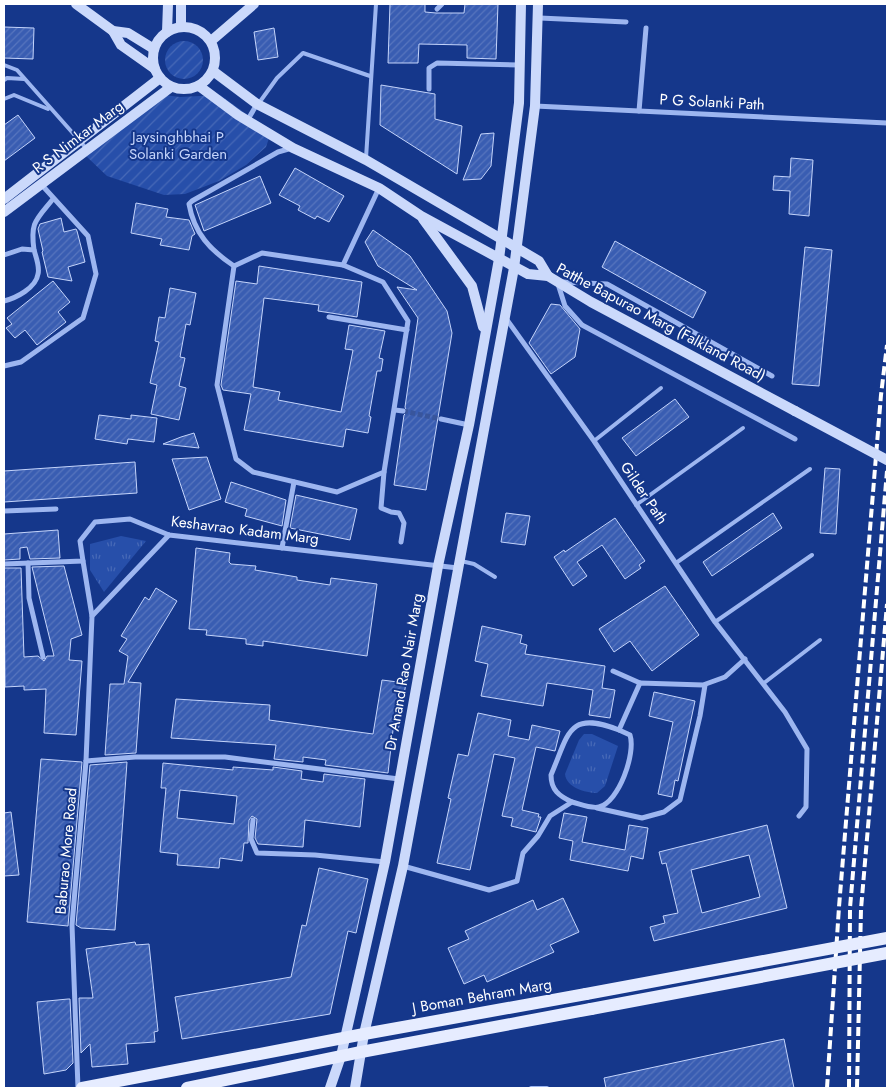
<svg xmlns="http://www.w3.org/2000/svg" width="891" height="1092" font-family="Jost,sans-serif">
  <defs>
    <pattern id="park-tufts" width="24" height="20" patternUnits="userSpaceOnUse" patternTransform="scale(1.25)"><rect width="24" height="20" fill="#274faa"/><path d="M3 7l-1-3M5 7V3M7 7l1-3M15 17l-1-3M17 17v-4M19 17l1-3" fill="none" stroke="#4769b7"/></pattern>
    <pattern id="garden-furrows" width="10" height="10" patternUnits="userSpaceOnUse" patternTransform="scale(1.25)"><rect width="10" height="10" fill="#274faa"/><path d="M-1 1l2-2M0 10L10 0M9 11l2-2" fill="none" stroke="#4769b7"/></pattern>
    <pattern id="building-hatch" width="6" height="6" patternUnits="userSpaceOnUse" patternTransform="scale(1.25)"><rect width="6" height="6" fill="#395db2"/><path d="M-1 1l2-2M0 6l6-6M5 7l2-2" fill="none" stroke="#5775be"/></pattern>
  </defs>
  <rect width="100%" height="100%" fill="#15378b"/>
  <g fill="url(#park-tufts)">
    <path d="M121 536 146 541 104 592 90 570V544Z"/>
    <path d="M584 734H592L618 746 605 786 597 793C585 793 566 787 565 774L579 740Z"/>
  </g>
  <g fill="url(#garden-furrows)">
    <circle cx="184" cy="60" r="19"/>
    <path d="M164 95 180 97 220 95 271 132 266 147 246 165 219 181 185 194 164 195 107 176 86 156Z"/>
  </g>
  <g fill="url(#building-hatch)" stroke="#c4d4fb" fill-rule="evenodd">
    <path d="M390 4H425V12L436 13H464L465 4H498L496 59 467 58V45L419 44 418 63H388Z"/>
    <path d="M4 27 34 28 33 59 4 58Z"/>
    <path d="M274 28 278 57 258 60 254 32Z"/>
    <path d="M381 85 435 94V119L462 126 457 174 380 125Z"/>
    <path d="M18 115 35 138 4 161V125Z"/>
    <path d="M494 133 491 166 481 179 463 180 481 134Z"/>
    <path d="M791 158 813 160 809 216 789 214 790 191 773 190 774 176 790 177Z"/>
    <path d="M295 168 344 196 329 222 317 216 315 219 298 210 300 206 279 195Z"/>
    <path d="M260 176 271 203 204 231 195 205Z"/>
    <path d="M136 203 168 209 166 217 189 220 195 234 192 236 189 250 160 245 162 239 131 233Z"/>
    <path d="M61 218 64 232 76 229 77 231 85 262 68 267 72 281 48 277 42 252 43 251 38 229 40 224Z"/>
    <path d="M373 230 410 256 447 311 452 333 426 490 394 485 404 415 407 412 405 407 418 318 397 287 417 290 378 266 365 242Z"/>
    <path d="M615 241 706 292 693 318 602 267Z"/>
    <path d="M805 247 832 250 819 386 792 384Z"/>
    <path d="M259 266 362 282 357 317 318 311 319 305 264 298 253 387 280 392 278 400 341 412 353 350 345 349 349 325 385 331 379 358 383 359 381 371H377L369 416 371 417 368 433 346 429 343 447 244 430 251 394 223 390 221 385 236 281 257 284Z"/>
    <path d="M53 281 70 302 58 312 66 322 37 345 25 330 15 338 6 328 12 324 7 318Z"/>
    <path d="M170 288 196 293 190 325 186 324 180 357 185 358 179 386 186 388 179 420 151 414 157 385 150 383 159 342 155 341 159 317 165 318Z"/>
    <path d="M551 304 560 305 580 329 575 357 551 374 529 343Z"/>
    <path d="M675 399 689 417 636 456 622 438Z"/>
    <path d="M99 415 131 419V415L157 418 154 442 128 439 127 444 95 439Z"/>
    <path d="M194 433 199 448 163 444 181 437Z"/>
    <path d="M207 457 221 499 189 510 172 459Z"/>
    <path d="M135 462 137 493 4 502V471Z"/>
    <path d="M825 468 840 469 836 534 820 533Z"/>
    <path d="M231 482 286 500 282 526 245 516 247 509 225 502Z"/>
    <path d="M296 495 357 509 350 540 290 528Z"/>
    <path d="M506 513 530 516 525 545 501 542Z"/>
    <path d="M773 513 782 528 712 576 703 562Z"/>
    <path d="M615 518 645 561 639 565 641 568 625 579 602 545 577 562 587 576 573 586 554 557 564 550 565 552Z"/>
    <path d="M58 530 60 558 30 559 27 547 20 548V559L4 560V534Z"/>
    <path d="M196 548 230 553 229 562 231 564 256 566 255 570 297 577V580L330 585 331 578 377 584 367 656 263 641V646L246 644V639L206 635 207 630 189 629Z"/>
    <path d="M64 566 82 635 71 639 69 660 82 661 76 735 44 733 46 689 24 690V686L5 687 4 568H21L24 657 38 656 44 661 47 656H54L32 567Z"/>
    <path d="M665 586 699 635 652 671 630 641 614 652 599 629Z"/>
    <path d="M156 588 177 601 128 682 141 683 136 753 105 755 110 684H124L128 656 119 651 127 639 121 636 145 597 149 600Z"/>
    <path d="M482 626 522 635 520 643 527 645 525 654 605 666 602 688 615 690 610 718 589 715 593 690 547 683 543 706 481 696 488 664 475 661Z"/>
    <path d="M382 680 406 683 398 731 393 730 388 773 325 765 326 760 303 757V762L274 759 276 745 171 738 176 699 270 705 269 720 373 734Z"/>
    <path d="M654 692 695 701 678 781 675 780 672 797 658 794 673 722 649 716Z"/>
    <path d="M478 713 511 720 508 736 529 740 532 725 560 731 555 751 536 747 522 810 539 814 538 817H541L536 832 511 826 513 818 502 816 515 758 494 754 470 870 437 863 451 799 448 798 458 754 468 756Z"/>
    <path d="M41 759 82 762 68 926 27 922Z"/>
    <path d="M127 762 115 930 81 928 76 925 90 765Z"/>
    <path d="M163 763 233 770V767L273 770V767L302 771 301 779 323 782 324 774 365 779 360 827 305 820 303 847 258 844 255 838 257 819 252 816 249 820 248 843H244L242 861 220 858 219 868 177 865 178 854 160 852 166 788H161ZM180 790 237 796 234 824 177 818Z"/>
    <path d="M11 812 19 875 4 876V813Z"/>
    <path d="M564 813 587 817 582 842 625 850 629 825 648 828 643 859 631 856 628 871 570 860 573 841 559 838Z"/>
    <path d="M767 825 787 908 654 941 650 927 665 923 663 916 678 913 666 863 662 864 659 852ZM749 855 760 897 702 913 691 870Z"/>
    <path d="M319 868 368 879 356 933 348 931 330 1014 182 1039 175 997 291 977 302 925 306 926Z"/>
    <path d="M563 898 579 932 550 945 554 952 487 982 484 975 464 984 448 948 469 939 465 931 533 900 537 910Z"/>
    <path d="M135 942 136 945 149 944 158 1031 154 1032 155 1042 126 1044 128 1064 92 1067 90 1044 81 1053 79 998H93L86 949Z"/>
    <path d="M68 999H70L73 1063 66 1070 44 1074 37 1002Z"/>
    <path d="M784 1039 794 1088H606L604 1078Z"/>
  </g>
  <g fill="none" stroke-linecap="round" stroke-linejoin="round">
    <path stroke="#38559c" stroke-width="5" stroke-dasharray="5 2.5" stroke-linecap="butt" d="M403 411 441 419"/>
    <g stroke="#9db6f0" stroke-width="4">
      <path d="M4 65 17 70 86 148"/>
      <path d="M4 80 7 78 24 79"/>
      <path d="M4 99 14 95 48 109"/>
      <path d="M259 103 277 78 303 53 370 76"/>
      <path d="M366 158 376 4"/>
      <path d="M594 441 661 388"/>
      <path d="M636 505 743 428"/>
      <path d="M461 561 474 564 495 577"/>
      <path d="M676 563 810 469"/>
      <path d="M715 622 812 555"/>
      <path d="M764 683 820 640"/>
      <path d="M531 1088H547"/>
    </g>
    <g stroke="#9db6f0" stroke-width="5">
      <path d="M437 9 442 4"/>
      <path d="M540 18 626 22"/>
      <path d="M429 89V68L437 63 519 65"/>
      <path d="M535 106 887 123"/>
      <path d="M639 111 646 28"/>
      <path d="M247 121 257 104"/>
      <path d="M34 250C30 222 36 220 53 199"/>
      <path d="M262 253 343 265 383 282 408 321 384 472 337 492 253 472 236 459 217 385 234 266Z"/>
      <path d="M4 255 22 249 34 250C36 257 40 267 38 274 36 288 16 298 4 301"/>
      <path d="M343 265 379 188"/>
      <path d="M234 266C210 250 194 233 189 204L192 201 278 152 292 148"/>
      <path d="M563 282 607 284 772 376"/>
      <path d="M558 284 565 306 582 325 795 439"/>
      <path d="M329 317 407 330"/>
      <path d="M505 317 594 441 715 622 785 712 807 749 806 807 799 816"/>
      <path d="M4 366 21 362 83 318 96 274 88 236 40 183"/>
      <path d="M395 410 403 411"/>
      <path d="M441 419 469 425"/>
      <path d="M384 472 381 508 391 512 399 513 404 523 401 542"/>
      <path d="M4 511 56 509"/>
      <path d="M282 548 294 482"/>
      <path d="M83 561 92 616"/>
      <path d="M28 563 29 598 43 657"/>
      <path d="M4 564 83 561 80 541 95 522 130 519 169 535 458 568"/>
      <path d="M613 671 640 683"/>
      <path d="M86 761 135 757H225L399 779"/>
      <path d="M572 802C559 796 551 790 551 775 569 733 568 710 619 730"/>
      <path d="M597 808 642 818 664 812 680 800 700 716 705 685"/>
      <path d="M253 820 251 839 257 853 315 855 385 862"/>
      <path d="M403 866 489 890 517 881 523 853 538 836 550 816 572 802C580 804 591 809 599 807 619 802 636 753 630 735L619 730 640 683 703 685 725 677 745 659"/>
      <path d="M78 1088 72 925 86 761 92 616 169 535"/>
    </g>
    <g stroke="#cbd9fb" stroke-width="10">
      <path d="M76 4 113 31 128 33 154 49"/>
      <path d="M181 4V27"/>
      <circle cx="184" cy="58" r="31"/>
      <path d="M113 31 121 45 155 69"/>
      <path d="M167 32 168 4"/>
      <path d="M211 41 254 4"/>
      <path d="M213 71 257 104 366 160 539 261 548 276"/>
      <path d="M199 86 238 115 293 148 379 188 421 216 528 274 548 276 591 302 795 411"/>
      <path d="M4 199 160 78"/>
      <path d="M4 212 171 87"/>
      <path d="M423 219 472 286 483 327"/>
      <path d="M330 1088 341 1056 385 862 438 566 469 425 499 259 519 103 521 4"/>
      <path d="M355 1088 364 1034 403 866 514 268 535 106 538 4"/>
    </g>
    <g stroke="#e6ecff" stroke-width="12">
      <path d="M82 1088 364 1034 586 994"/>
      <path d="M187 1088 361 1052 591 1009"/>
    </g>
    <g stroke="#fff" stroke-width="4" stroke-dasharray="9 4" stroke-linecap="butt">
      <path d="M827 1088 839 907 881 395 887 345"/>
      <path d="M849 1088 850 908 887 471"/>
      <path d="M857 1088 861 909 887 604"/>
    </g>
    <path stroke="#cbd9fb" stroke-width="10" d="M795 411 887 460"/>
    <g stroke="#e6ecff" stroke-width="12">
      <path d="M586 994 887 938"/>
      <path d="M591 1009 887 953"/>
    </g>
  </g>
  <g text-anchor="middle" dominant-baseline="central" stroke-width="4" stroke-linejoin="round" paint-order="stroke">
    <g font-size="15" fill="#fff" stroke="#15378b">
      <text transform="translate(712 102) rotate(3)">P G Solanki Path</text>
      <text transform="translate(78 137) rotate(-37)">R S Nimkar Marg</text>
      <text transform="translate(661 322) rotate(28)">Patthe Bapurao Marg (Falkland Road)</text>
      <text transform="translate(644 493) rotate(56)">Gilder Path</text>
      <text transform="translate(245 530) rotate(7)">Keshavrao Kadam Marg</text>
      <text transform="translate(404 672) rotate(-80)">Dr Anand Rao Nair Marg</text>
      <text transform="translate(66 851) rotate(-85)">Baburao More Road</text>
      <text transform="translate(482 996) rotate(-10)">J Boman Behram Marg</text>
    </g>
    <g font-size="15" fill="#c4d4fb" stroke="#15378b">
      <text x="178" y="137">Jaysinghbhai P<tspan x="178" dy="17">Solanki Garden</tspan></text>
    </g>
  </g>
  <rect width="891" height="1092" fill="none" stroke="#ffffff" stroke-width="10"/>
</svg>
